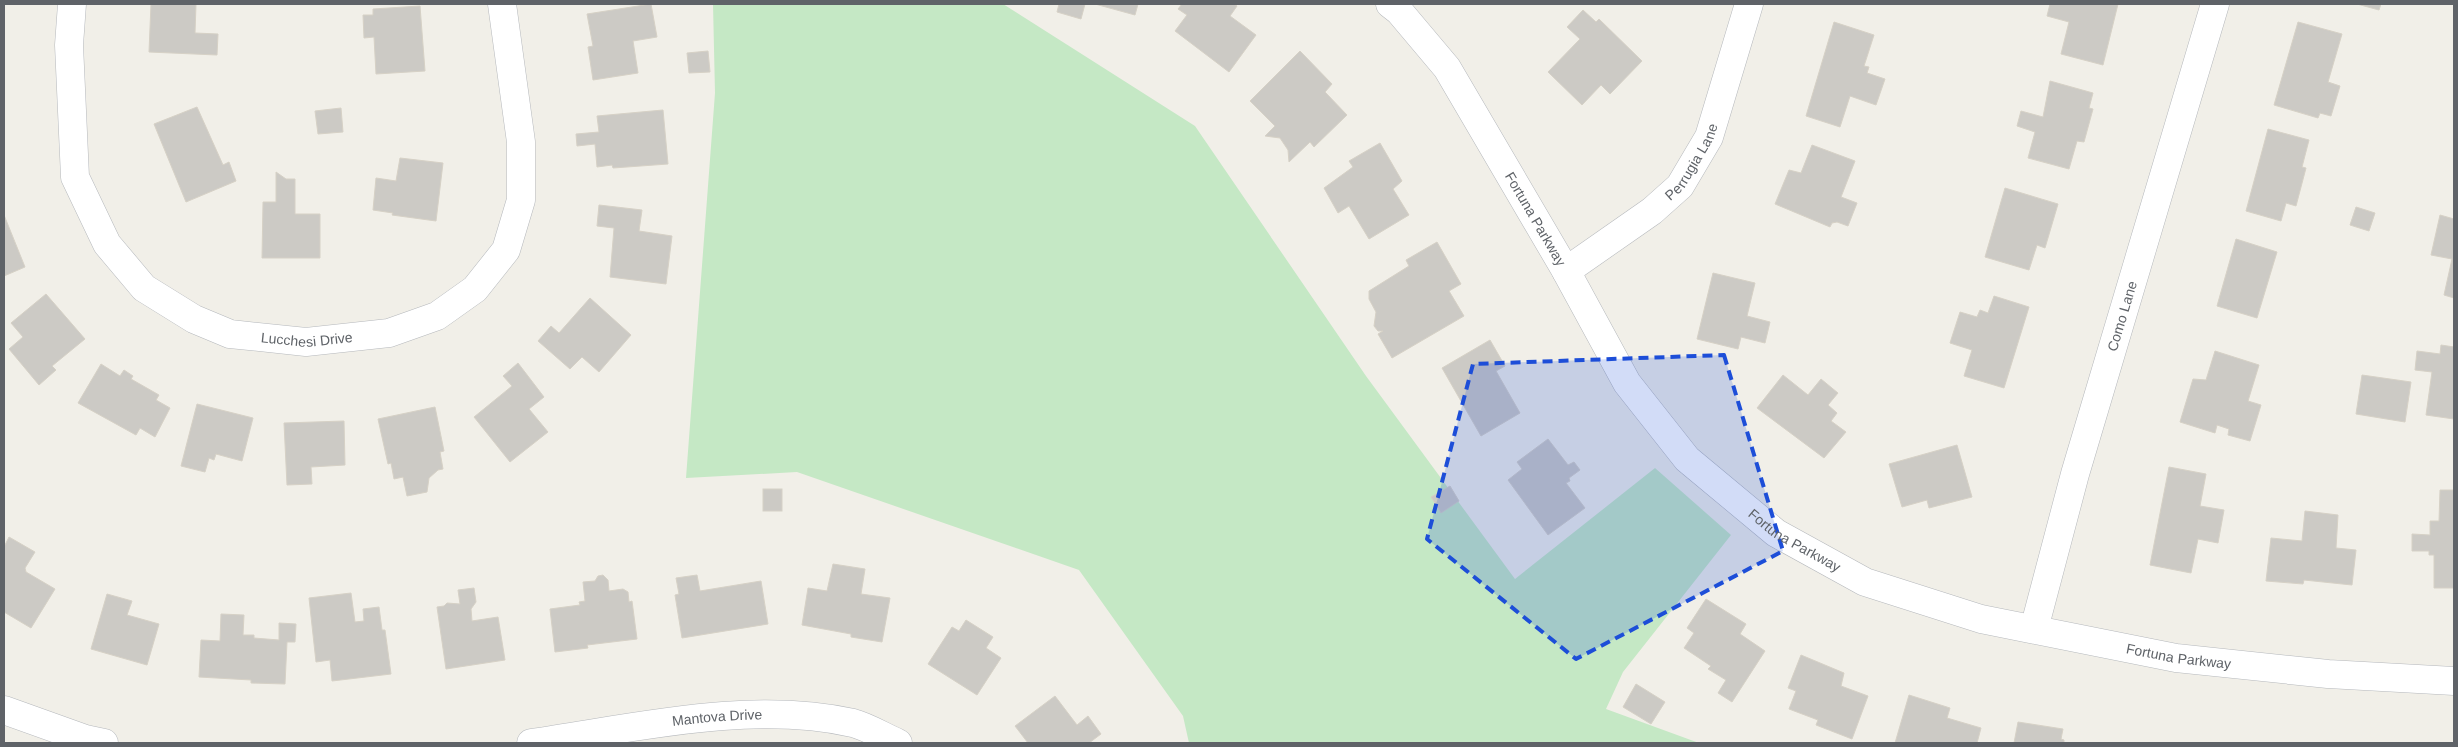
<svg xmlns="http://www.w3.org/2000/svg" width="2458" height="747" font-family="Helvetica,sans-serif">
  <rect width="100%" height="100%" fill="#f1efe8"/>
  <path fill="#c5e8c5" d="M713 4H1003L1195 126 1366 376 1515 579 1655 468 1731 535 1623 672 1606 709 1699 743H1189L1183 716 1079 570 797 472 686 478 715 93Z"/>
  <g fill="#cccac5" stroke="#d6d1c6">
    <path d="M151 4H196L195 33 218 34 217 55 149 52Z"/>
    <path d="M651 4 657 37 633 41 638 73 593 80 588 47 593 46 587 14Z"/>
    <path d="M1059 4H1085L1081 19 1057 12Z"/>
    <path d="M1095 4H1138L1135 15Z"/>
    <path d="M1182 4H1234L1237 6 1230 16 1256 35 1229 72 1175 31 1187 15 1178 9Z"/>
    <path d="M2050 4H2118L2103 65 2061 54 2069 22 2047 16Z"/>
    <path d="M2357 4H2381L2379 10Z"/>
    <path d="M420 6 425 71 376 74 374 37 364 38 363 15H373V9Z"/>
    <path d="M1583 10 1596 22 1599 19 1642 61 1610 94 1601 85 1582 105 1548 72 1580 39 1567 27Z"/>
    <path d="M1834 22 1874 35 1864 66 1869 67 1867 73 1885 79 1876 105 1850 96 1840 127 1806 116Z"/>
    <path d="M2298 22 2342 34 2328 82 2340 86 2331 116 2320 113 2318 118 2274 105Z"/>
    <path d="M708 51 710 72 689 73 687 53Z"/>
    <path d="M1300 51 1332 84 1325 92 1347 115 1314 147 1310 142 1289 162 1288 150 1280 138 1265 136 1275 126 1250 101Z"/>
    <path d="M2050 81 2093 93 2089 108 2093 109 2084 142 2077 141 2069 169 2028 158 2035 132 2017 126 2021 111 2043 117Z"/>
    <path d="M197 107 223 165 229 162 236 181 186 202 154 124Z"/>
    <path d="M341 108 343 132 318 134 315 111Z"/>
    <path d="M663 110 668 164 613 168 612 165 597 167 595 144 577 146 576 134 599 132 597 116Z"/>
    <path d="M2268 129 2309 140 2302 167 2306 168 2296 206 2286 203 2281 221 2246 211Z"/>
    <path d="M1380 143 1402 181 1393 189 1409 215 1369 239 1349 206 1338 213 1324 188 1353 167 1349 161Z"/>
    <path d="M1812 145 1855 161 1841 197 1857 203 1848 226 1837 222 1832 223 1830 227 1775 204 1789 170 1801 173Z"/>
    <path d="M400 158 443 163 436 221 392 215 393 213 373 210 376 178 396 181Z"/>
    <path d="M276 172 286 179H295V214H320V258H262L263 202H276Z"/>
    <path d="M2005 188 2058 204 2045 248 2037 245 2029 270 1985 257Z"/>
    <path d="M599 205 642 210 639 231 672 236 666 284 610 277 614 228 597 226Z"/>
    <path d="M2356 207 2375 213 2369 231 2350 225Z"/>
    <path d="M4 215 25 267 4 276Z"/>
    <path d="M2440 215 2454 219V298L2444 295 2452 259 2431 255Z"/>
    <path d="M2236 239 2277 252 2257 318 2217 306Z"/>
    <path d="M1437 242 1461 284 1449 291 1464 316 1392 358 1378 334 1383 331H1378L1374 326 1376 312 1369 299V291L1409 266 1406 260Z"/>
    <path d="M1713 273 1755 283 1747 316 1770 322 1765 343 1741 337 1738 349 1697 339Z"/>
    <path d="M46 294 85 339 52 366 56 370 39 385 9 349 23 337 11 323Z"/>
    <path d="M1994 296 2029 307 2004 388 1964 376 1972 350 1950 343 1960 312 1977 317 1980 310 1988 313Z"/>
    <path d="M590 298 631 335 599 372 582 357 570 369 538 341 551 326 559 333Z"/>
    <path d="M1490 340 1505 366 1496 371 1520 413 1481 436 1442 368Z"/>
    <path d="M2441 345 2454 347V419L2426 415 2432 372 2415 370 2417 351 2440 354Z"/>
    <path d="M2215 351 2259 365 2248 401 2261 405 2250 441 2228 435 2229 429 2217 425 2215 433 2180 422 2193 379 2206 380Z"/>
    <path d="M518 363 544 397 529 409 548 432 510 462 474 417 512 386 503 376Z"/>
    <path d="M101 364 120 376 124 370 133 376 131 379 159 395 156 400 170 408 155 437 140 428 136 435 78 403Z"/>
    <path d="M1783 375 1808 395 1821 379 1838 393 1828 405 1837 413 1831 421 1846 432 1824 458 1757 408Z"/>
    <path d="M2362 375 2411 382 2405 422 2356 414Z"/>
    <path d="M197 404 253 418 242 461 216 454 214 460 209 458 205 472 181 466Z"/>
    <path d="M435 407 444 451 440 452 443 469 438 470 429 478 427 492 407 496 403 477 394 479 391 463 388 464 378 419Z"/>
    <path d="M344 421 345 465 311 467 312 484 287 485 284 423Z"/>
    <path d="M1548 439 1568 465 1574 462 1580 470 1569 478 1570 481 1566 483 1585 508 1548 535 1508 480 1522 469 1517 462Z"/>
    <path d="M1957 445 1972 497 1929 508 1927 500 1902 507 1889 464Z"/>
    <path d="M2169 467 2206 474 2200 506 2224 510 2218 543 2198 539 2191 573 2150 565Z"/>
    <path d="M1450 486 1459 501 1441 513 1431 497Z"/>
    <rect x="763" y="489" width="19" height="22"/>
    <path d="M2440 490H2454V588H2434V555H2429V551H2412V534L2430 535V521H2439Z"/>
    <path d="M2305 511 2338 515 2336 548 2356 550 2352 585 2304 580 2303 584 2266 581 2271 538 2302 541Z"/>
    <path d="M9 537 35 552 25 568 26 572 55 589 31 628 4 612V547Z"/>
    <path d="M833 564 865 569 861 594 890 598 882 642 851 637V634L802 625 808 588 827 591Z"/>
    <path d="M603 575 608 580 609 591 623 589 628 592 629 602 632 601 637 639 587 645 588 648 555 652 550 609 580 605 579 602 585 601 583 582 595 581 598 576Z"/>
    <path d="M697 575 700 591 761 581 768 624 682 638 675 595 679 594 676 578Z"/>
    <path d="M474 588 476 602 471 609 472 621 498 617 505 660 446 669 437 607 444 606 447 603 460 604 458 590Z"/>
    <path d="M351 593 355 622 364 621 363 609 379 607 382 630H385L391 674 332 681 330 660 316 662 309 598Z"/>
    <path d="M107 594 132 601 127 615 159 624 147 665 91 649Z"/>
    <path d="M1706 599 1746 624 1740 634 1765 651 1732 702 1718 693 1726 680 1708 669 1711 666 1684 648 1694 633 1687 628Z"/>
    <path d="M221 614 244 615 243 635H254V638L279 640V623L296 624 295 642H287L285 684 251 683V680L199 677 201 640 220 641Z"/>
    <path d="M966 620 993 637 986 648 1001 658 977 695 928 664 952 627 959 631Z"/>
    <path d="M1801 655 1844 673 1841 686 1868 696 1852 739 1816 725 1818 720 1789 709 1796 691 1788 688Z"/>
    <path d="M1636 684 1665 702 1651 724 1623 707Z"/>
    <path d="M1909 695 1950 708 1947 718 1981 728 1977 743H1895Z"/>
    <path d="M1055 696 1077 725 1088 716 1101 734 1089 743H1028L1015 726Z"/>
    <path d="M2018 722 2063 729 2061 739 2064 740V743H2014Z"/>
  </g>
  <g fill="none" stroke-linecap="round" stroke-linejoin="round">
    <defs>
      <g id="street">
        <path id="s1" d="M72 4 69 45 75 177 107 244 144 288 194 319 230 334 306 342 389 333 437 316 475 289 506 250 521 200V142L502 4"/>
        <path id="s2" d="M1390 4 1399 11 1447 68 1566 271 1627 383 1687 459 1776 533 1865 582 1981 619 2176 658 2328 674 2454 681"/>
        <path id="s3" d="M1566 271 1652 211 1680 186 1709 137 1749 4"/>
        <path id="s4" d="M2034 629 2075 474 2215 4"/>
        <path d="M4 710 85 739 104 743"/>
        <path id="s5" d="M531 743C635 728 750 700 853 723 868 727 884 737 898 743"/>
      </g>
    </defs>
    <use href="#street" stroke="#b5b8bc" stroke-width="29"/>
    <use href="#street" stroke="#fff" stroke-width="28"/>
  </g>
  <path fill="#1d4ed8" fill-opacity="0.2" stroke="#1d4ed8" stroke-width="4" stroke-dasharray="10 6" stroke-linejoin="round" d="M1724 355 1783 551 1576 659 1427 539 1473 364Z"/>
  <g text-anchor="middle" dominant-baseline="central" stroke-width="4" stroke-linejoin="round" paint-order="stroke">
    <g font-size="14" fill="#5f6368" stroke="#fff">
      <text stroke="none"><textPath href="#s3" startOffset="169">Perrugia Lane</textPath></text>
      <text stroke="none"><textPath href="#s2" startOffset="261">Fortuna Parkway</textPath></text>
      <text stroke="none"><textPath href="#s4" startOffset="325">Como Lane</textPath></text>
      <text stroke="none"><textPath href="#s1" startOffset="480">Lucchesi Drive</textPath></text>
      <text stroke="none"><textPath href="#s2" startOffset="681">Fortuna Parkway</textPath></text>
      <text stroke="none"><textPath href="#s2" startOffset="1086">Fortuna Parkway</textPath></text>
      <text stroke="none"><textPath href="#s5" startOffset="188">Mantova Drive</textPath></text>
    </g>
  </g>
  <rect width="2458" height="747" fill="none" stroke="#5f6368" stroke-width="10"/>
</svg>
